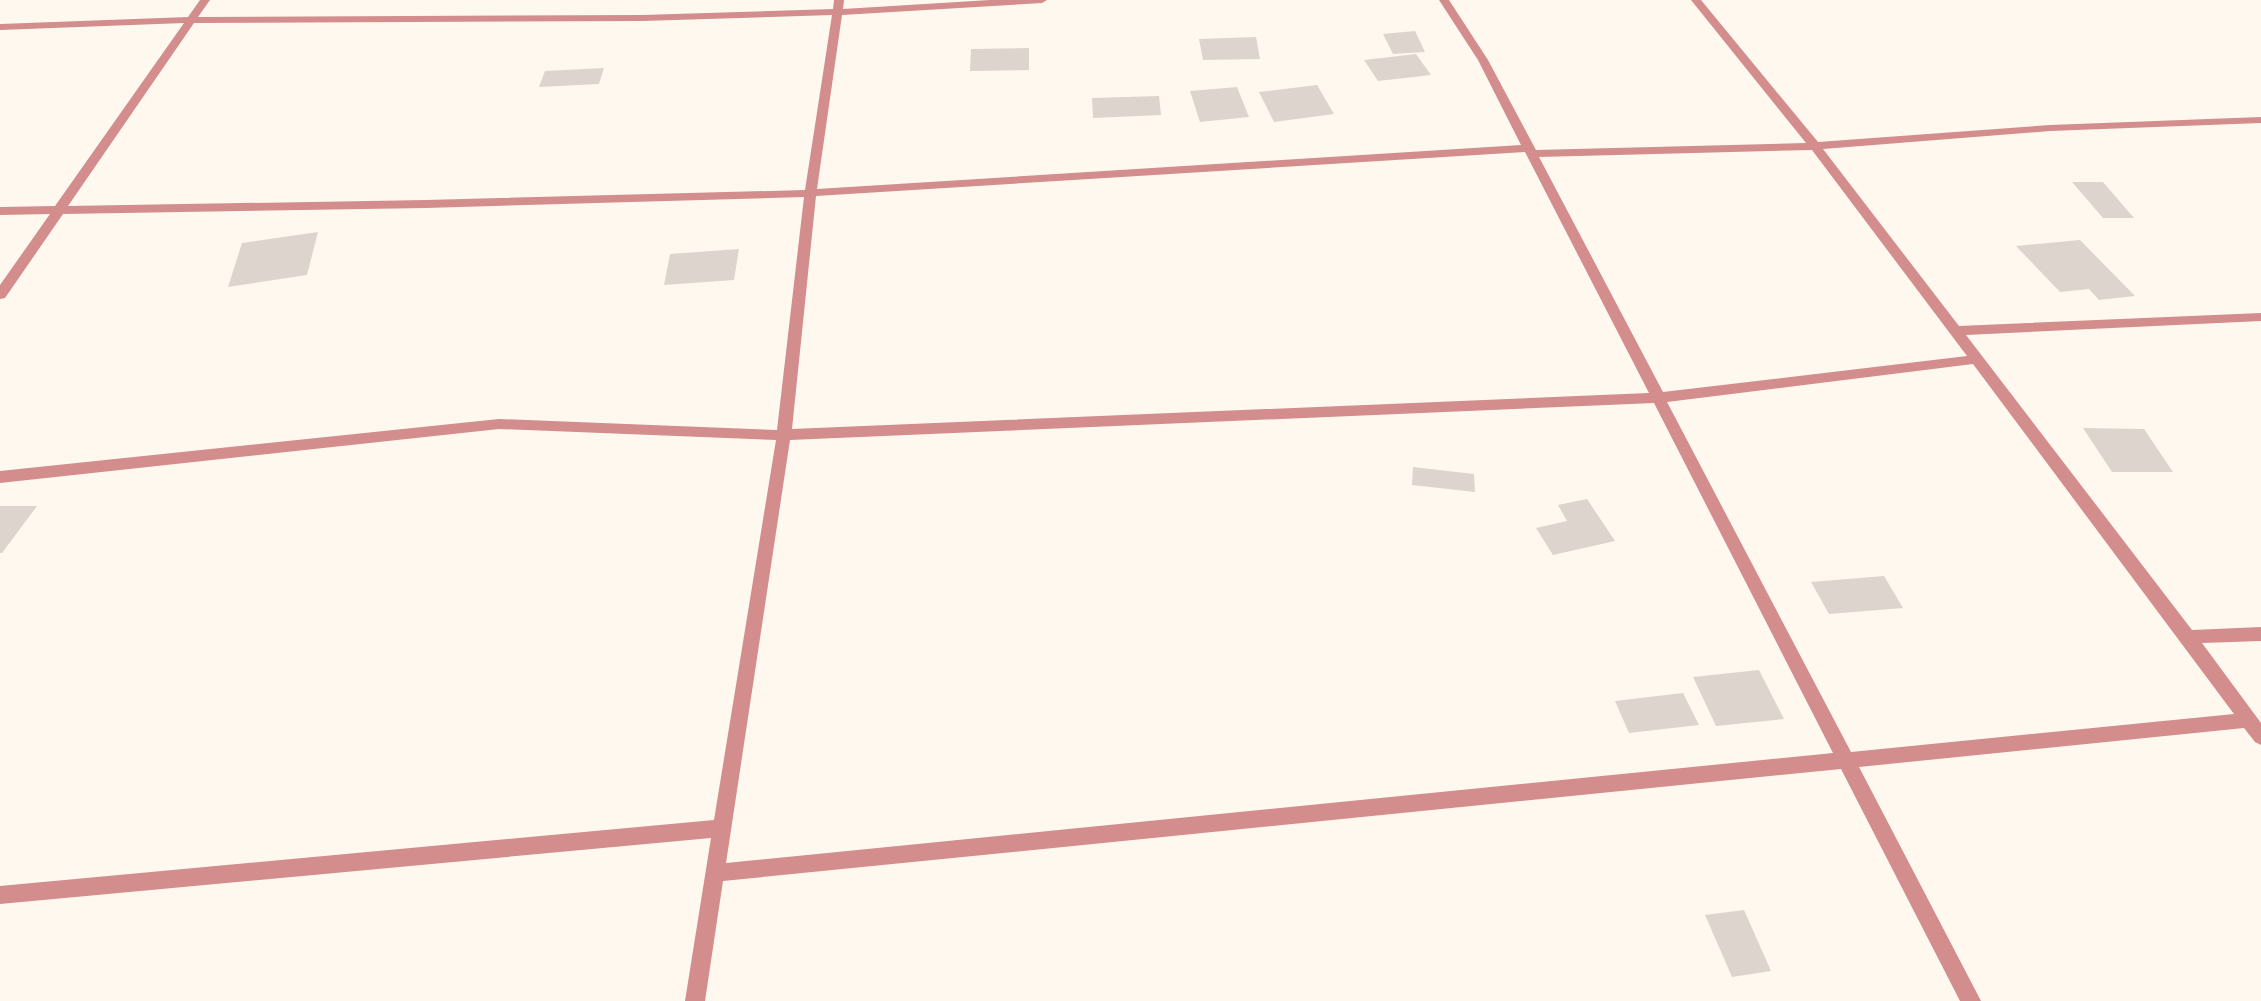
<svg xmlns="http://www.w3.org/2000/svg" width="2261" height="1001" font-family="'Public Sans',sans-serif">
  <rect width="100%" height="100%" fill="#fff8ef"/>
  <g fill="#ddd4ce">
    <path d="M1415 31 1425 52 1393 54 1383 34Z"/>
    <path d="M1256 37 1260 59 1203 60 1199 39Z"/>
    <path d="M1029 48V70L970 71 971 49Z"/>
    <path d="M1416 54 1431 75 1378 81 1364 60Z"/>
    <path d="M604 68 599 84 539 87 545 71Z"/>
    <path d="M1317 85 1334 114 1274 122 1259 92Z"/>
    <path d="M1237 87 1249 117 1200 122 1190 91Z"/>
    <path d="M1159 96 1161 115 1093 118 1092 98Z"/>
    <path d="M2072 182H2103L2134 218H2103Z"/>
    <path d="M318 232 307 275 228 287 242 243Z"/>
    <path d="M2080 240 2135 296 2099 300 2089 289 2060 292 2016 246Z"/>
    <path d="M739 249 734 280 664 285 670 254Z"/>
    <path d="M2083 428 2144 429 2173 472H2112Z"/>
    <path d="M1413 467 1474 474 1475 492 1412 485Z"/>
    <path d="M1587 499 1615 541 1553 555 1536 528 1567 521 1558 505Z"/>
    <path d="M0 506H37L2 553H0Z"/>
    <path d="M1884 576 1903 608 1829 614 1811 582Z"/>
    <path d="M1759 670 1784 719 1716 726 1693 677Z"/>
    <path d="M1683 693 1699 725 1629 733 1615 701Z"/>
    <path d="M1744 910 1771 971 1732 977 1705 915Z"/>
  </g>
  <g fill="none" stroke-linecap="round" stroke-linejoin="round">
    <path fill="#d38d8d" fill-rule="evenodd" d="M200 0H210L198 17 642 15 833 9 834 0H844L843 9 990 0H1047L1042 3 842 15 817 189 1521 145 1478 60 1439 0H1449L1488 60 1536 150 1806 143 1691 0H1701L1818 142 2050 125 2261 117V123L2050 131 1823 149 1959 326 2261 313V321L1966 335 2192 630 2261 627V641L2202 643 2261 723V745L2255 742 2244 728 1859 767 1981 1001H1960L1841 769 723 881 705 1001H685L711 838 0 904V886L714 820 776 440 499 429 0 483V471L499 419 777 430 804 197 426 208 63 214 5 298 0 299V285L50 214 0 215V207L55 206 184 23 0 30V24L188 17ZM832 15 805 190 426 200 68 206 194 23 642 21ZM1812 150 1967 356 1663 392 1539 157ZM1525 152 1649 393 792 429 816 196ZM1973 364 2234 714 1851 752 1667 402ZM1654 403 1833 753 726 863 790 440Z"/>
  </g>
</svg>
